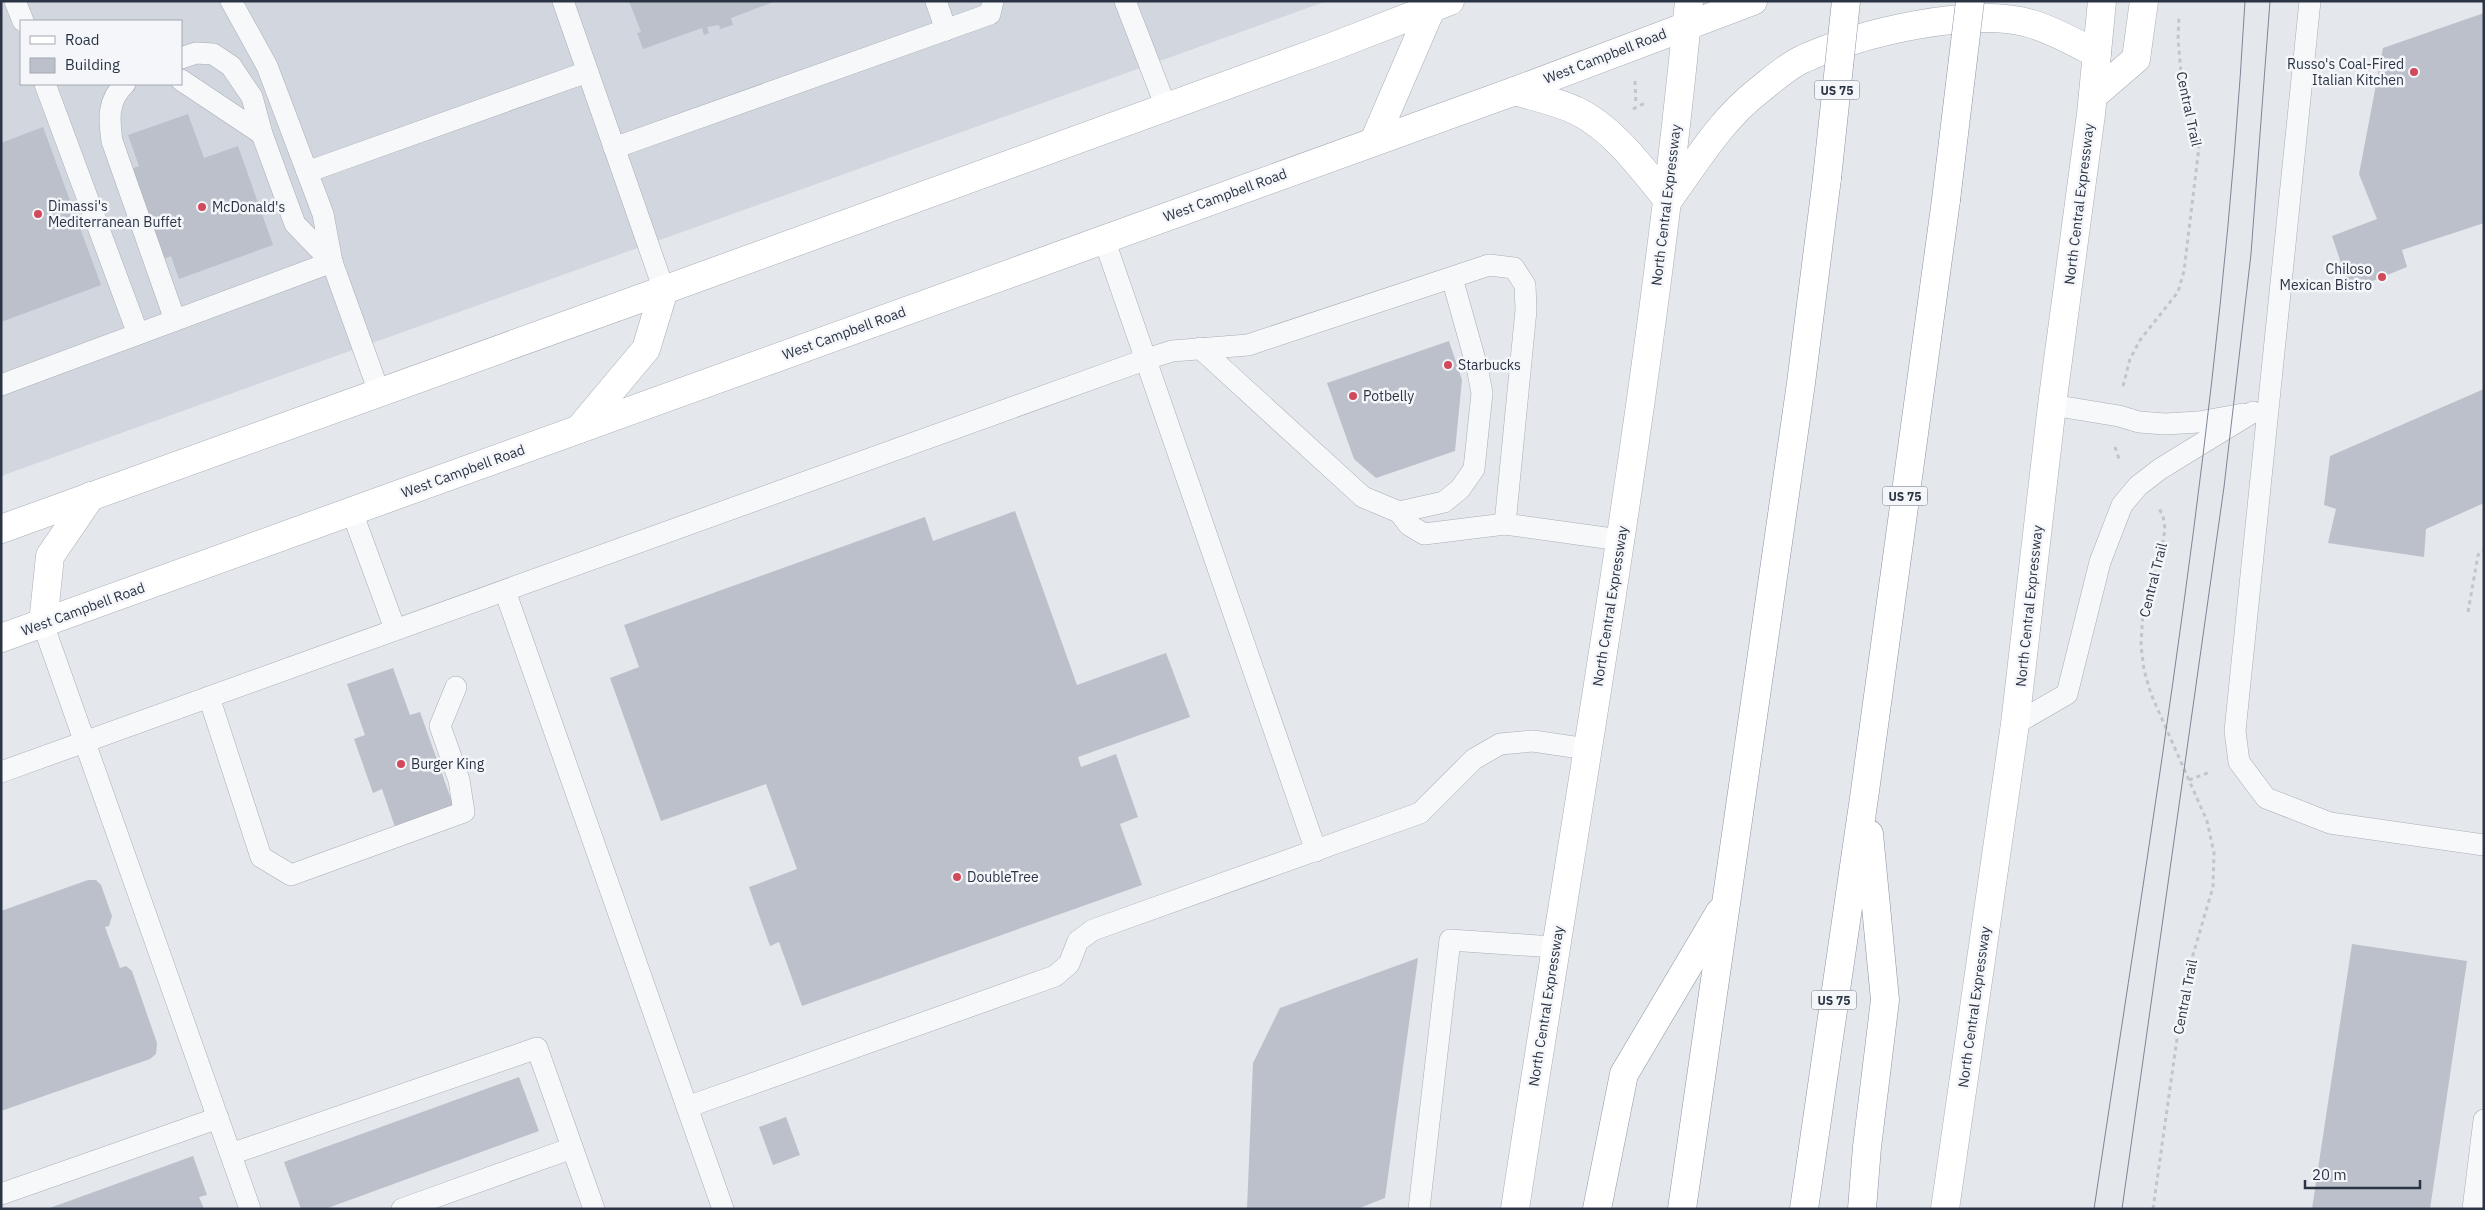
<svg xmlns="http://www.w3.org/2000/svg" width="2485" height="1210" font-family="'IBM Plex Sans',sans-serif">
  <rect width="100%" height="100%" fill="#e4e7ec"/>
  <path fill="#d2d6de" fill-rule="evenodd" d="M1 1H1327L1 476ZM21 21H181V84H21Z"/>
  <g fill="#bbc0ca">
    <path d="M629 1H776L731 18 733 25 720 29 719 25 707 27 709 33 704 35 702 28 643 49 637 33 641 32Z"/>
    <path d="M2484 13V223L2402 250 2407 267 2350 290 2332 236 2377 219 2359 174 2383 48Z"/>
    <path d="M188 114 204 158 238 146 273 245 179 279 171 256 163 259 131 169 139 166 128 135Z"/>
    <path d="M43 127 101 285 1 322V143Z"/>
    <path d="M1449 341 1462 380 1455 451 1376 478 1354 459 1327 383Z"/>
    <path d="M2484 389V503L2426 529 2424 557 2328 543 2336 509 2324 505 2330 456Z"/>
    <path d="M1015 511 1077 685 1166 653 1190 717 1078 757 1081 767 1116 754 1138 817 1120 824 1142 885 802 1006 779 942 770 946 749 887 797 869 766 784 661 821 610 678 639 667 624 625 925 517 933 541Z"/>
    <path d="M393 668 410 715 420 712 456 813 395 827 382 789 373 793 354 739 365 735 347 684Z"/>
    <path d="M88 880H96L101 885 112 916 109 926 105 927 120 968 126 966 132 971 157 1043 156 1054 150 1059 1 1111V911Z"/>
    <path d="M2352 944 2467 961 2430 1209H2312Z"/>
    <path d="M1418 958 1385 1198 1357 1209H1247L1253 1063 1280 1008Z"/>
    <path d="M519 1077 539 1131 325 1209H301L284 1162Z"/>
    <path d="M786 1117 800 1155 773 1165 759 1127Z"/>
    <path d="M193 1156 207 1195 199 1197 204 1209H47Z"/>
  </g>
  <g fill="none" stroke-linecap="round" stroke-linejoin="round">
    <defs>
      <g id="lane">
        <path d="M15 1 23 21"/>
        <path d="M231 1 267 66 323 214 332 262 379 392"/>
        <path d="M563 1 664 290"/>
        <path d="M936 1 946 30"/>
        <path d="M1125 1 1166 107"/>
        <path d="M2310 1 2235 731 2239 762 2266 798 2330 823 2484 845"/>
        <path d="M181 58 196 53 213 54 231 66 252 97 262 134 295 224 332 262"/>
        <path d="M181 80 262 134"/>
        <path d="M45 84 138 334"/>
        <path d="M125 84C107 100 109 120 112 141L175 320"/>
        <path d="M614 148 990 14 993 1"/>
        <path d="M307 172 587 72"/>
        <path d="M1104 239 1316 851"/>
        <path d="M1200 348 1363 497 1399 512 1444 502 1460 489 1474 469 1482 393 1477 367 1452 278"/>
        <path d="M1 385 332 262"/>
        <path d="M2052 405 2119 416 2139 422 2165 424 2199 422 2243 414"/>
        <path d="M352 512 395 629"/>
        <path d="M1399 512 1409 525 1424 534 1505 524"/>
        <path d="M505 591 723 1209"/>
        <path d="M43 624 250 1209"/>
        <path d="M209 697 261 857 291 875 464 812 459 780 440 726 456 687"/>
        <path d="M2015 724 2067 694 2100 562 2122 505 2138 486 2160 469 2253 412"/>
        <path d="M1 772 1147 359 1172 351 1248 345 1489 265 1514 268 1525 285 1526 310 1505 524 1620 540"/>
        <path d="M687 1107 1055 976 1069 964 1078 941 1093 930 1420 813 1474 759 1500 744 1533 741 1587 749"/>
        <path d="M231 1154 537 1048 594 1209"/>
        <path d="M1 1194 218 1118"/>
        <path d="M402 1209 572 1148"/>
        <path d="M1419 1209 1450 940 1554 947"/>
        <path d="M2473 1209 2484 1120"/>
      </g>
      <g id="secondary">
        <path d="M1515 91C1535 97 1558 102 1577 111 1615 130 1642 169 1668 200"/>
        <path d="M2093 96 2136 59 2144 1"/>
        <path d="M1374 141 1431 9"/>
        <path d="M1669 199C1696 162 1721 120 1757 92 1771 81 1787 66 1803 59 1858 33 1973 6 2032 24 2055 31 2076 43 2097 54"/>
        <path d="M579 429 646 349 664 290"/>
        <path d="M1 529 664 290 1334 46 1450 1"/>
        <path d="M43 624 50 556 91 496"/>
        <path d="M1 638 1515 91 1753 1"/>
        <path d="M1515 1209C1576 807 1650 406 1689 1"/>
        <path d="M1945 1209 2015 724 2052 405 2091 114 2102 1"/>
      </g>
      <g id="highway">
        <path d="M1597 1209 1624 1074 1720 912"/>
        <path d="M1682 1209 1801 383 1827 178"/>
        <path d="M1804 1209 1865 791 1946 200"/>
        <path d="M1862 1209 1867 1147 1885 1000 1869 834"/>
      </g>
    </defs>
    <use href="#lane" stroke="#a9aeb7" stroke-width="22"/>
    <use href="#secondary" stroke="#a9aeb7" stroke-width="29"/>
    <use href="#highway" stroke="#8b94a3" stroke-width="29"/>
    <g stroke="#c2c5cb" stroke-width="3" stroke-dasharray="4 4" stroke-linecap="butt">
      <path d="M1635 81 1636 105"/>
      <path d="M1633 109 1645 103"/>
      <path d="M2123 386 2130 359 2140 340 2178 292 2184 271 2199 147 2195 121 2181 73 2178 39 2179 16"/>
      <path d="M2115 447 2120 462"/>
      <path d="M2468 612 2478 555 2484 550"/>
      <path d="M2189 780 2210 772"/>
      <path d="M2153 1209 2185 982 2213 887 2214 853 2207 821 2151 694 2144 670 2141 646 2143 609 2162 548 2165 529 2163 515 2159 509"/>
    </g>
    <use href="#lane" stroke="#f7f8fa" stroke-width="21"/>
    <use href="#secondary" stroke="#fff" stroke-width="28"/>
    <use href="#highway" stroke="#fff" stroke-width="28"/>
    <g stroke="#7d8696" stroke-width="1">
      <path d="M2094 1209C2154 808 2222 407 2245 1"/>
      <path d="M2122 1209 2224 487 2251 254 2270 1"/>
    </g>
    <defs>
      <g id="highway-bridge">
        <path d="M1827 178 1846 1"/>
        <path d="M1946 200 1970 1"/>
      </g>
    </defs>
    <use href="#highway-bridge" stroke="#8b94a3" stroke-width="29" stroke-linecap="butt"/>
    <use href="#highway-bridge" stroke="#fff" stroke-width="28"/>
  </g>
  <g fill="#d1495b" stroke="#f4f6f9" stroke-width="2">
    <circle cx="2414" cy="72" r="5"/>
    <circle cx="202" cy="207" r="5"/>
    <circle cx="38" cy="214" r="5"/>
    <circle cx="2382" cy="277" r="5"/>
    <circle cx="1448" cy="365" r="5"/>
    <circle cx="1353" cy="396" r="5"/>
    <circle cx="401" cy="764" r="5"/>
    <circle cx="957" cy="877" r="5"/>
  </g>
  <g text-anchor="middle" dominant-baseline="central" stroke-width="5" stroke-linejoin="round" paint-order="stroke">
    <g fill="#f4f6f9" stroke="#676e7b" stroke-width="1">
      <rect x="1814.5" y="80.5" width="45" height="19" rx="4"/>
      <rect x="1882.5" y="486.5" width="45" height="19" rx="4"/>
      <rect x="1811.5" y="990.5" width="45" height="19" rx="4"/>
    </g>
    <g font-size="12" font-weight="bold" fill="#2b3445">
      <text x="1837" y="90">US 75</text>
      <text x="1905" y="496">US 75</text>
      <text x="1834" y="1000">US 75</text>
    </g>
    <g font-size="14" fill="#2b3445" stroke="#f4f6f9">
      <text transform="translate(1605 56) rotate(-21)">West Campbell Road</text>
      <text transform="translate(2189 109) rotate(78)">Central Trail</text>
      <text transform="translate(1225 195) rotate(-20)">West Campbell Road</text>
      <text transform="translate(2079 204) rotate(-83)">North Central Expressway</text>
      <text transform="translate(1666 205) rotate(-83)">North Central Expressway</text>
      <text transform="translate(844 333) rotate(-20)">West Campbell Road</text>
      <text transform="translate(463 471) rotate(-20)">West Campbell Road</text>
      <text transform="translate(2153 580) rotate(-76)">Central Trail</text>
      <text transform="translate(1610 606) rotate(-81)">North Central Expressway</text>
      <text transform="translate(2029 606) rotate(-84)">North Central Expressway</text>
      <text transform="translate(83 609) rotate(-20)">West Campbell Road</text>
      <text transform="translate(2185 997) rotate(-79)">Central Trail</text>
      <text transform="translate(1546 1006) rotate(-81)">North Central Expressway</text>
      <text transform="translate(1974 1007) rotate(-82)">North Central Expressway</text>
    </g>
    <g font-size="14" fill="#2b3445" stroke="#f4f6f9" text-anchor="start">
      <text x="2404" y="64" text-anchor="end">Russo's Coal-Fired<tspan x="2404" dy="16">Italian Kitchen</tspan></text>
      <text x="48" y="206">Dimassi's<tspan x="48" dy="16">Mediterranean Buffet</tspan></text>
      <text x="212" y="207">McDonald's</text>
      <text x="2372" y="269" text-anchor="end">Chiloso<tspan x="2372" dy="16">Mexican Bistro</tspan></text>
      <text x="1458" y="365">Starbucks</text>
      <text x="1363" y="396">Potbelly</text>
      <text x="411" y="764">Burger King</text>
      <text x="967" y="877">DoubleTree</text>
    </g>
  </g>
  <rect width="2485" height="1210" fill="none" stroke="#2b3445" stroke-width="5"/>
  <rect x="20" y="20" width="162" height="65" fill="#f4f6f9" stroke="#a4a8b1"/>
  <rect x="30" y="36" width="25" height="8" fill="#ffffff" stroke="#a4a8b1"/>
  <text x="65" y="45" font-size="15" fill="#2b3445">Road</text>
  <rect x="30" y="58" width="25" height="15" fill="#bbc0ca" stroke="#a4a8b1"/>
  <text x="65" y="70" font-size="15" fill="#2b3445">Building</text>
  <path d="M2305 1180v8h115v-8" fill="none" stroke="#2b3445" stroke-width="2.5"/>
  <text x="2312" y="1180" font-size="15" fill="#2b3445" stroke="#f4f6f9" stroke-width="4" paint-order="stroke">20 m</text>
</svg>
